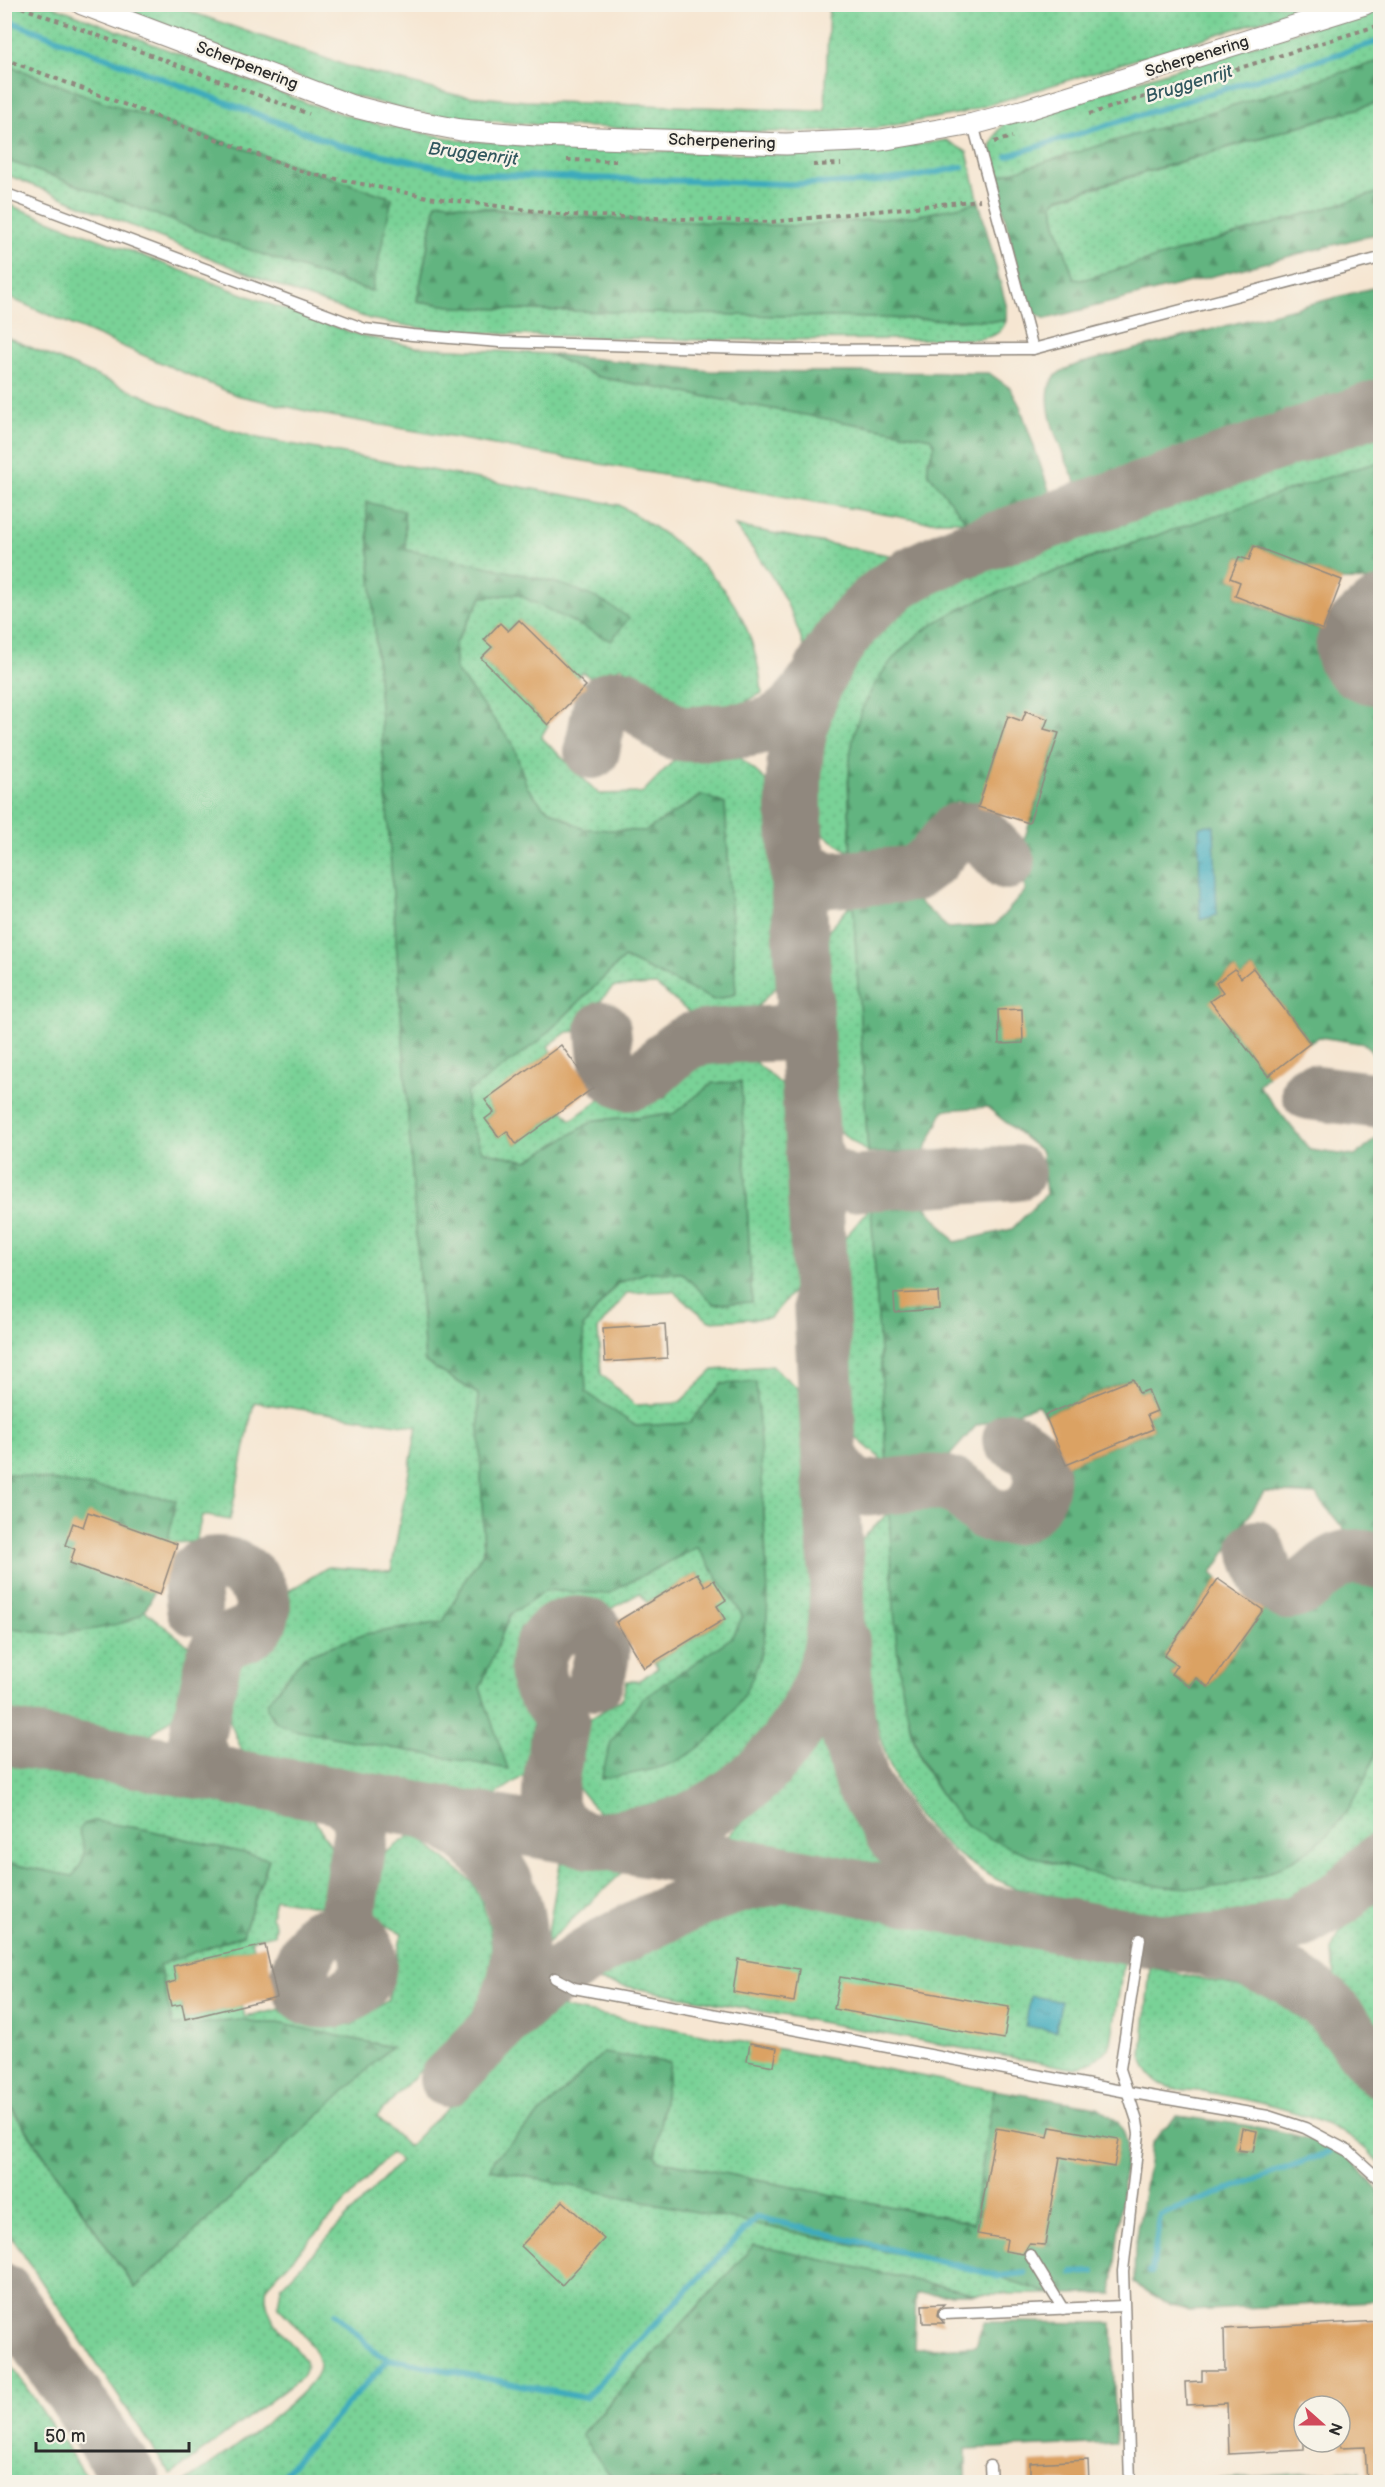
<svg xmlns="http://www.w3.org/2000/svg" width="1385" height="2487" font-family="'Balsamiq Sans',sans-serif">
  <defs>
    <pattern id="grass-dots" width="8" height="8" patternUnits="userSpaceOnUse" patternTransform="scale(1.5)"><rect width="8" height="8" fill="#79d297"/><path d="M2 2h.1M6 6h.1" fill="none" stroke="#69b482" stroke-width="1.8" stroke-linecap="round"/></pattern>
    <pattern id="forest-firs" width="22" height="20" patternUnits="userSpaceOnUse" patternTransform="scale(1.5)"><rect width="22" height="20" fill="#62b480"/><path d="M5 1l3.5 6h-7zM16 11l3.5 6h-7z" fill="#519369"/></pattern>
    <pattern id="water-ripples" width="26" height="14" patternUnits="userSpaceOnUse" patternTransform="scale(1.5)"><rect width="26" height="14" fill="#3daabc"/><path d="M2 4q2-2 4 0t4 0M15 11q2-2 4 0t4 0" fill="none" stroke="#338b99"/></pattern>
  </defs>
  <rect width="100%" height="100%" fill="#f7f3e8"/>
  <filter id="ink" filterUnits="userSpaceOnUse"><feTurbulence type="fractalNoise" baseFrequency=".0167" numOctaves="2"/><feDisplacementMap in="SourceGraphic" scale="12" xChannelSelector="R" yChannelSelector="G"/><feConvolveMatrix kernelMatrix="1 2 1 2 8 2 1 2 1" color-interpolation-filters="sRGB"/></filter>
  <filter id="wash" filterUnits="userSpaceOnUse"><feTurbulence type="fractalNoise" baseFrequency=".008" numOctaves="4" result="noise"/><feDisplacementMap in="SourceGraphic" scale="24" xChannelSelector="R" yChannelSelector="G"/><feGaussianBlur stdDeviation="1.35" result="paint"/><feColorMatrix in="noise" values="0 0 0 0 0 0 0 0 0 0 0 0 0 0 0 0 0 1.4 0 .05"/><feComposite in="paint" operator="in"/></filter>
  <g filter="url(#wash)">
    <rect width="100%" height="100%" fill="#f6e6d2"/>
    <g fill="url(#grass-dots)" stroke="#527e61" stroke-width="1.5" fill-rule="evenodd">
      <path d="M4 5H51L307 103 372 123 460 140 587 149 793 155 886 150 946 140 967 152 979 202 917 216 795 226 596 218 436 203 417 301 457 307 524 310 1006 321C1001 335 991 337 977 339L703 340 520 335 425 329 370 319 291 291 5 174V160C128 200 247 253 371 291L392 198 103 102 5 64Z"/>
      <path d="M102 5H171L350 67 456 95 525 101 814 111 825 110 829 5H1312L962 113 877 128 815 132H727L542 125 443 117 411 111 342 93Z"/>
      <path d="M1380 6V61L995 177C989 153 988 142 1005 122Z"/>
      <path d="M1380 102V192L1083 280H1074L1055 220 1053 204 1058 199Z"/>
      <path d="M4 203 264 302 359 335 416 347 549 354 598 377 932 438 935 445 928 462V473L966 521H922L320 414 236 395 5 296Z"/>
      <path d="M4 336 209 424 258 438 619 505C697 552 754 597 762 693L734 708 674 710 621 666 606 682H595L583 672 577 678 519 620 508 631 500 624 484 640 492 647 481 658 548 725 541 737 599 794 642 793 677 757 737 755 769 783 782 981 751 1013 691 1014 656 985 613 987 580 1023 578 1031 567 1032 548 1046 551 1052 486 1101 494 1112 485 1119 498 1137 507 1131 516 1144 563 1110 571 1120 599 1100 665 1097 695 1064 754 1061 788 1090 798 1286 770 1318 709 1321 673 1291 627 1293 598 1329 601 1374 635 1405 679 1403 713 1370 772 1366 804 1394C807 1439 808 1484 809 1530 810 1571 812 1612 804 1652 783 1756 698 1805 598 1812L573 1782 585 1722 622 1699 627 1681H638L658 1668 654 1662 725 1619 717 1606 714 1581 705 1586 697 1573 647 1603 640 1593 603 1613 556 1605 520 1628 511 1678 534 1718 526 1774 492 1797 243 1753 229 1720 236 1660 269 1652 282 1595 328 1567 391 1571 417 1427 254 1402 230 1520 202 1515 196 1542 166 1543 176 1500 5 1473ZM366 502 406 550 550 581 611 640 517 594 482 597 455 643V669L512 744 527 787 543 806 583 829 646 831 702 795 725 804 736 994 714 1000 624 958 538 1042 467 1092V1115L482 1151 527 1161 595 1120 673 1114 713 1083H741L752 1302 714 1304 682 1273 648 1272 617 1284 583 1327 586 1393 636 1426 690 1423 721 1384 764 1509 767 1588 765 1634 633 1773 601 1778 642 1699 731 1638 743 1616 697 1547 607 1594 546 1590 510 1615 480 1688 507 1768 294 1730 365 1634 443 1622 468 1575 484 1552 478 1394 425 1361Z"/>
      <path d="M1380 433V462L1103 553 980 600 943 618 848 780 851 853 821 833C821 799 817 761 825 728 828 713 837 696 843 682 858 652 885 623 913 605 973 565 1046 546 1114 523 1203 493 1291 461 1380 433Z"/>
      <path d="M735 526 894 556C858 583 826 609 804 649 792 603 765 563 735 526Z"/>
      <path d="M853 902 868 1153 838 1130 826 934Z"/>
      <path d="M871 1207 887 1464 854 1436 843 1240Z"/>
      <path d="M889 1512 899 1664 911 1732 923 1765 936 1788 1047 1862 1105 1876 1178 1887 1222 1886 1262 1876 1300 1856 1376 1752 1380 1725C1380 1740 1384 1811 1379 1820 1368 1842 1347 1861 1327 1875 1247 1928 1180 1919 1091 1904 1072 1901 1053 1896 1034 1891 1027 1890 1018 1890 1012 1887 973 1869 930 1838 908 1801 860 1724 865 1628 860 1541Z"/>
      <path d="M144 1610 189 1646 180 1712 148 1736 5 1711 4 1627 51 1633 67 1632 131 1621Z"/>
      <path d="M824 1733 841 1788 867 1832 897 1868 728 1840 729 1835 797 1770Z"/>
      <path d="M5 1764 310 1813 333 1849 321 1907 275 1899 271 1917 275 1925 274 1935 251 1940 253 1948 173 1966 176 1981 166 1984 182 2004 185 2019 242 2005 245 2017 281 2009 282 2013 352 2025 388 2000 402 1933 369 1917 381 1856 414 1833 472 1882 482 1901 489 1924 492 1947 490 1970 483 1994 467 2021 377 2116 408 2147 427 2127 560 2007 994 2090 973 2223 657 2160 655 2156 670 2063 603 2053 494 2159 490 2169 985 2272 1051 2294H977L754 2245 581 2434 615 2482H185C209 2465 318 2392 319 2367 320 2348 291 2321 278 2307L281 2287 400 2161 391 2153 267 2286C260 2315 289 2339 305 2360L306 2368 302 2377 171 2475 5 2227 4 2098 135 2288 391 2047 277 2023H255L243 2020 173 2026 159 1965 243 1935 269 1859 148 1830 94 1821 81 1866 72 1876 5 1863Z"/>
      <path d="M561 1858 625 1870 546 1944Z"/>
      <path d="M1380 1894V2036L1339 1989 1333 1967 1332 1951 1339 1933Z"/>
      <path d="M803 1901 1124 1962 1111 2042C1104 2057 1090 2063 1075 2069L597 1981C641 1950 713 1913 766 1904 778 1902 791 1902 803 1901Z"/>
      <path d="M1150 1967 1249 1989 1280 2001 1303 2016 1324 2035 1380 2103V2164C1342 2116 1263 2103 1206 2092 1193 2090 1172 2090 1161 2084 1149 2077 1144 2067 1142 2055Z"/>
      <path d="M5 2356 90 2482H5Z"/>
    </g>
    <g fill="url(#forest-firs)" stroke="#467056" stroke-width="1.5">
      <path d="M1380 61V102L1058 198 1053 204 1055 220 1074 279 1082 280 1380 192V233L1046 319 1032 312 1027 307 995 177Z"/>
      <path d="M4 64 103 102 392 198 372 291C247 254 128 200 5 160Z"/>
      <path d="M442 202 496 210 596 218 795 226 917 216 979 202 1007 308 1006 321 524 310 457 307 417 301 436 203Z"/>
      <path d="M1380 286V387L1285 414 1078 486C1066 462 1038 406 1052 381 1057 371 1069 368 1078 364Z"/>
      <path d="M549 354 710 371 989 373 1010 388 1020 406 1049 490 1048 497 966 521 928 473V462L935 445 931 438 598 377Z"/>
      <path d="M1380 462V581L1342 580 1254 546 1249 560 1239 557 1231 578 1240 582 1235 597 1323 630 1321 641 1359 695 1380 698V1063L1365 1044 1319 1037 1310 1043 1253 968 1241 978 1234 969 1217 983 1223 992 1211 1001 1268 1076 1258 1085 1310 1150 1355 1156 1380 1135V1537L1348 1534 1316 1495 1264 1492 1212 1573 1218 1579 1164 1656 1177 1665 1171 1674 1189 1687 1196 1678 1208 1687 1263 1610 1304 1609 1345 1578 1380 1582C1380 1613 1380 1644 1380 1675 1380 1700 1382 1725 1376 1749 1371 1771 1359 1793 1347 1811 1320 1851 1269 1878 1223 1886 1162 1896 1022 1862 971 1828 957 1818 945 1801 936 1787 890 1712 895 1598 889 1512L942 1506 981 1539 1029 1536 1060 1502 1061 1477 1069 1472 1066 1465 1153 1429 1147 1415 1157 1410 1148 1390 1139 1393 1132 1379 1045 1415 1038 1405 976 1426 945 1461 887 1464 871 1207 924 1205 955 1242 1012 1229 1046 1194 1042 1152 987 1107 944 1110 924 1152 868 1153 853 902 915 898 948 928 995 925 1025 891 1023 843 1059 733 1044 729 1047 718 1026 712 1022 721 1008 717 978 807 956 801 914 849 851 853C848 776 840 724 892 660 929 615 989 596 1041 577 1099 554 1158 535 1217 515 1271 497 1325 476 1380 462Z"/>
      <path d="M366 502 404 511 406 550C440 556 472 563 506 571 553 581 589 589 629 618L611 641 517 594 482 597 455 643V669L513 744 527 787 543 806 583 829 645 831 703 795 725 804 736 994 714 1000 624 958 538 1042 467 1093V1115L482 1151 527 1161 595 1120 673 1114 713 1083 741 1082 752 1302 714 1304 682 1273 648 1272 617 1283 583 1327 586 1392 636 1426 690 1423 721 1384 756 1382C760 1436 763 1489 765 1542 767 1572 770 1604 765 1634 757 1688 717 1749 664 1766 644 1773 621 1775 601 1779L611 1742 642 1699 731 1638 743 1616 697 1547 607 1594 546 1590 510 1615 480 1688 508 1769 294 1730C281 1725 266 1720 267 1703L304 1656 365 1634 443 1622 468 1575 484 1552 478 1394 425 1362Z"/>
      <path d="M4 1473 176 1500C170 1528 160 1591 144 1611 131 1626 71 1634 51 1633 35 1632 20 1629 5 1627Z"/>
      <path d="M94 1821 148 1830 269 1859 243 1935 159 1965 173 2026 243 2020 255 2023H277L391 2047 135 2288 5 2098V1863L72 1876C88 1859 86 1850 79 1830L84 1824Z"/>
      <path d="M603 2053 670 2063 655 2156 657 2160 973 2223 994 2090 1098 2107 1117 2121 1124 2132 1127 2144 1112 2294H1051L985 2272 490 2169 494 2159Z"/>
      <path d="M1177 2116C1225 2122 1296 2129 1338 2151 1355 2161 1368 2179 1380 2193V2259C1374 2272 1382 2290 1373 2301L1189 2311 1162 2301 1134 2283 1135 2248 1152 2144 1161 2131Z"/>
      <path d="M754 2245 977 2294H916L914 2349 975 2346 984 2322 1112 2323 1116 2443 966 2449V2482H615L581 2435Z"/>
      <path d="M1343 2471 1360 2472V2482H1170Z"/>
    </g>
    <g fill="url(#water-ripples)" stroke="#346a74" stroke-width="1.5">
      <path d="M1207 825 1214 826 1217 915 1200 920 1199 828Z"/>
      <path d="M1031 1996 1061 2001 1056 2031 1025 2026Z"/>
    </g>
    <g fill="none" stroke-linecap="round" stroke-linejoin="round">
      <g stroke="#3daabc" stroke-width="6">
        <path d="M4 19 339 145 446 169 490 175 789 184 859 183 914 177 962 167"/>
        <path d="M1007 156 1380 41"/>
        <path d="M1149 2272H1152L1160 2215 1329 2152"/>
        <path d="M1073 2273 1093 2272"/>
        <path d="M335 2313 379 2355 389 2359 585 2398 757 2217 1000 2276 1025 2273"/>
        <path d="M280 2482 288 2469 389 2359"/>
      </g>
      <g stroke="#90887e" stroke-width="56">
        <path d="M1380 605C1363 618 1328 642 1350 665 1358 674 1369 677 1380 678"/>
        <path d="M592 751 601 704C630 680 650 722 675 732 687 736 702 733 715 732 767 729 785 727 815 682"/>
        <path d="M799 855 805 869 829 880 913 874 932 860 956 831 976 829 1007 862"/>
        <path d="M603 1029C606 1051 602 1076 628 1083 655 1078 666 1052 690 1041 707 1034 762 1035 784 1033 798 1024 803 1015 806 998"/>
        <path d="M1309 1092 1380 1101"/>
        <path d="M814 1152 822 1170 849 1184 1017 1173"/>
        <path d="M829 1453C836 1467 846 1484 863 1488 868 1490 876 1487 882 1487 900 1486 933 1479 950 1485 977 1493 974 1521 1013 1517 1037 1514 1049 1477 1036 1458 1030 1449 1019 1444 1010 1439"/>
        <path d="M1256 1548 1268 1581 1287 1592C1310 1591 1322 1565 1343 1559 1355 1555 1369 1559 1380 1561"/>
        <path d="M194 1608 191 1577C215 1544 279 1579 259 1622 253 1635 239 1635 228 1641 223 1644 219 1649 215 1654L196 1741 198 1748 203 1760 213 1771 236 1779"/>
        <path d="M842 1641 848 1730 862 1783 896 1839 972 1910"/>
        <path d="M595 1683C598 1673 602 1662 602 1651 602 1604 529 1622 538 1677 541 1694 557 1705 562 1721 559 1742 543 1798 553 1815 560 1825 577 1839 590 1841 600 1842 615 1837 625 1836 636 1834 647 1834 657 1831 747 1809 821 1723 834 1632 840 1596 836 1561 833 1524L794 808C794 784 793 761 798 739 810 673 852 610 909 576 928 565 948 557 968 549L1380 407"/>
        <path d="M4 1737 793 1875 972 1910 1140 1939 1187 1944 1247 1960 1289 1977 1326 2003 1380 2070"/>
        <path d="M435 1816C519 1855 543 1949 495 2027"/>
        <path d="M319 1936C312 1946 302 1959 299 1972 288 2015 370 2008 369 1961 369 1943 353 1932 347 1916L361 1831C360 1813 350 1801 333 1794"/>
        <path d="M1199 1943 1245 1939 1300 1921 1339 1899 1380 1861"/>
        <path d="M447 2079C473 2054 497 2026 525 2002 568 1963 620 1935 673 1911 704 1897 737 1883 772 1878"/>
        <path d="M4 2292 133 2482"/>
      </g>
    </g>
    <g id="blocks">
      <g fill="#dba264">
        <path d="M1254 546 1342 580 1323 630 1235 596 1240 582 1230 578 1239 557 1249 560Z"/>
        <path d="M519 620 586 686 548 725 481 658 492 647 484 640 500 623 508 631Z"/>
        <path d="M1026 711 1048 719 1044 729 1059 733 1029 823 978 807 1008 716 1022 721Z"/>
        <path d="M1253 968 1310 1043 1268 1076 1210 1001 1223 992 1216 983 1235 969 1241 978Z"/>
        <path d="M1022 1009 1023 1043 999 1044 998 1010Z"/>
        <path d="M561 1045 593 1088 516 1144 507 1131 499 1137 485 1119 494 1112 485 1100Z"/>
        <path d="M938 1292 939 1309 895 1312 894 1294Z"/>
        <path d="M665 1324 667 1358 605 1362 603 1328Z"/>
        <path d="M1133 1379 1139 1393 1148 1390 1157 1411 1147 1415 1153 1429 1066 1465 1045 1415Z"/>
        <path d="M88 1512 177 1544 160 1595 70 1563 75 1549 65 1545 73 1523 83 1527Z"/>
        <path d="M697 1573 705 1586 714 1580 726 1600 717 1606 725 1619 644 1668 616 1622Z"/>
        <path d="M1218 1579 1263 1610 1208 1687 1196 1678 1190 1687 1171 1674 1177 1665 1164 1656Z"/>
        <path d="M265 1945 277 1997 185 2019 182 2004 171 2006 166 1984 176 1981 173 1966Z"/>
        <path d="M738 1959 799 1969 794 2002 733 1992Z"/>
        <path d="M840 1977 1009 2007 1004 2039 834 2009Z"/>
        <path d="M750 2043 777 2048 774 2066 747 2061Z"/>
        <path d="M1050 2127 1119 2139 1114 2167 1060 2157 1045 2245 1029 2244 1023 2254 1005 2251 1007 2239 977 2234 996 2128 1048 2137Z"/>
        <path d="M1242 2128 1257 2131 1253 2152 1238 2150Z"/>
        <path d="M563 2201 604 2239 562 2285 521 2246Z"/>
        <path d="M944 2304 938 2310 937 2315 944 2323H923L922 2305Z"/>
        <path d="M1380 2321V2481H1367L1365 2447 1340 2448V2406H1304V2450L1229 2454 1227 2403 1186 2405 1185 2382 1202 2381V2371H1225L1224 2329Z"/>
        <path d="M1088 2460 1089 2482H1030V2463Z"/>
      </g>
    </g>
  </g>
  <g filter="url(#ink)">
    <use href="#blocks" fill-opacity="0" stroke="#90887e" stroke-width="1.5"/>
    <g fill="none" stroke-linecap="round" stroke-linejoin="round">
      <defs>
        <g id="service">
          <path d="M973 124 1033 349"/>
          <path d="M4 193 365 329 412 335 500 342 784 350 1033 349 1380 258"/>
          <path d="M555 1978 574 1988 1127 2092 1268 2116 1305 2128 1348 2151 1380 2180"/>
          <path d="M1030 2255 1063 2309"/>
          <path d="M944 2314 1123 2306"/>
          <path d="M990 2466 991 2482"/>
          <path d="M1130 2482 1123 2271 1139 2134 1137 2121 1120 2069 1140 1939"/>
        </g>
        <path id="minor" d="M82 4 352 106 403 119 461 130 536 136 786 144 881 140 973 124 1025 110 1365 4"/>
      </defs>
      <use href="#service" stroke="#90887e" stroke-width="13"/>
      <use href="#minor" stroke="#90887e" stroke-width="23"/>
      <g stroke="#90887e" stroke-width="4" stroke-dasharray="4.5 4.5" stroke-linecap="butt">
        <path d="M13 4 309 114"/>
        <path d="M4 59 306 173 428 197 566 215 772 222 980 200"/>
        <path d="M1089 114 1380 25"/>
        <path d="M994 142 1012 137"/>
        <path d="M567 160 616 161"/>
        <path d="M813 165 841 164"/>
      </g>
      <use href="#service" stroke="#fff" stroke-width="10"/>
      <use href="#minor" stroke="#fff" stroke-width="21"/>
    </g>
  </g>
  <g text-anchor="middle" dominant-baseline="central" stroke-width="5" stroke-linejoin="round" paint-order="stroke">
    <g font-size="16" fill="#2b2b2b" stroke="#f7f3e8">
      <text transform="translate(1197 57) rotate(-17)">Scherpenering</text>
      <text transform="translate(247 66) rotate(21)">Scherpenering</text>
      <text transform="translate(722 142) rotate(2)">Scherpenering</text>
    </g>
    <g font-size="18" font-style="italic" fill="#31575e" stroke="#f7f3e8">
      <text transform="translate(1189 84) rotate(-17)">Bruggenrijt</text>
      <text transform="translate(473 154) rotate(7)">Bruggenrijt</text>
    </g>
  </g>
  <rect width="1385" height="2487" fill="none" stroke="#f7f3e8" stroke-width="24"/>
  <g transform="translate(1322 2424) rotate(111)"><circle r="28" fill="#f7f3e8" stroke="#a5a39c" stroke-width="1.5"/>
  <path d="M0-4.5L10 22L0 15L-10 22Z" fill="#d1495b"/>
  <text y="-9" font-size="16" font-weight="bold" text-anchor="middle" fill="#2b2b2b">N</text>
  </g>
  <path d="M36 2442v9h153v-9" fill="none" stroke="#2b2b2b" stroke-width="3"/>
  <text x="45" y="2442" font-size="18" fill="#2b2b2b" stroke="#f7f3e8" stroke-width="4.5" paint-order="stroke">50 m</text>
</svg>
